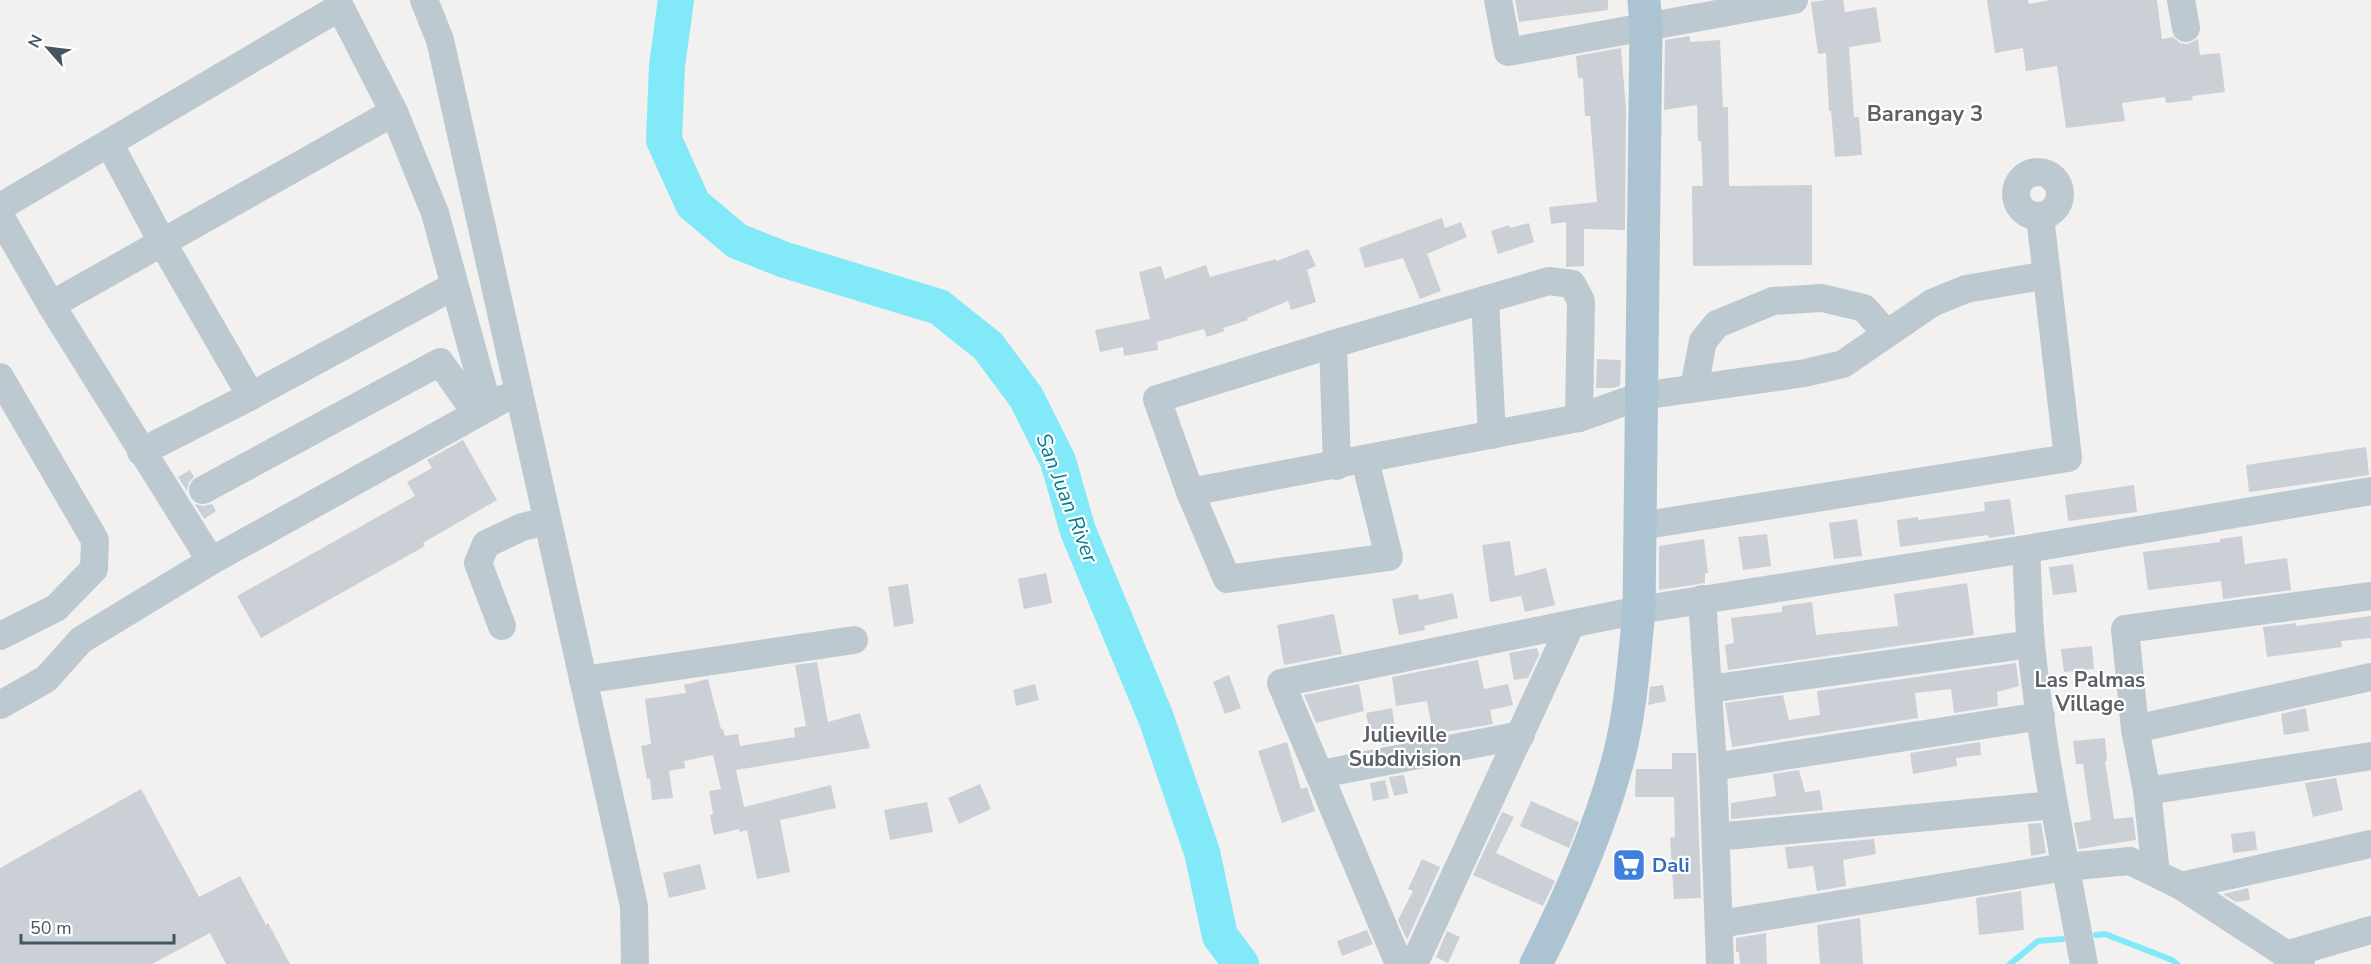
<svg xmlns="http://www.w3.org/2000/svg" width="2371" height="964" font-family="'Nunito Sans',sans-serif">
  <rect width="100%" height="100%" fill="#f3f0f0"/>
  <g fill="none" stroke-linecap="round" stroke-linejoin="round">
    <g stroke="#81e9f7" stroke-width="6">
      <path d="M2096 935 2105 934 2172 960 2177 964"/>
      <path d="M2010 964 2038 941 2062 939"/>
    </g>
    <path stroke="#81e9f7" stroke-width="36" d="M676 0 667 66 664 140 693 204 737 241 785 260 939 307 988 346 1026 397 1058 461 1078 531 1156 718 1202 852 1220 936 1241 964"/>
  </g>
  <g fill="#cbd0d6">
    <path d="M1515 0H1608V10L1519 22Z"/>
    <path d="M1826 0H1843L1845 12 1876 7 1881 42 1849 47 1854 117H1859L1862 155 1835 157 1831 111H1829L1826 53 1818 54 1811 2Z"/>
    <path d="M1987 0H2028L2029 4 2050 0H2157L2162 39 2173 37 2180 43 2188 44 2198 39 2200 55 2220 53 2225 92 2192 96 2193 100 2166 103 2165 97 2122 103 2125 121 2066 128 2057 66 2026 71 2023 48 1995 53Z"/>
    <path d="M1690 36V42L1720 40 1723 107H1728L1729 186 1812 185V265L1693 266 1692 186H1703L1701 141H1698L1697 105 1664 110 1665 40Z"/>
    <path d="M1621 48 1626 109 1625 230 1584 229V266L1566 267V222L1551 224 1549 207 1597 202 1590 116H1585L1583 78H1578L1576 56Z"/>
    <path d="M1442 218 1445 228 1461 222 1467 237 1427 254 1441 291 1420 299 1403 258 1365 268 1359 248Z"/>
    <path d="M1529 223 1534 242 1498 254 1491 231 1509 225 1510 228Z"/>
    <path d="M1308 249 1316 266 1307 270 1316 302 1291 310 1288 301 1247 318 1248 320 1223 328 1225 331 1207 337 1204 329 1157 342 1158 350 1124 356 1123 347 1100 352 1095 330 1150 319 1139 272 1161 266 1165 279 1206 265 1210 277 1276 259 1277 261Z"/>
    <path d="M1597 359 1621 360 1620 386 1613 388H1596Z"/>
    <path d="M463 440 497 500 423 543 425 546 261 638 237 596 415 496 407 482 432 468 427 460Z"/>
    <path d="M2366 447 2369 475 2249 492 2246 465Z"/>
    <path d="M190 470 194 477 189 482 187 491 178 477Z"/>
    <path d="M2134 485 2137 512 2068 521 2065 495Z"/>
    <path d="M2010 499 2015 534 1989 538 1988 535 1900 547 1897 520 1918 517V520L1985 511 1984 502Z"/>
    <path d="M195 504 203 506 212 504 216 511 204 519Z"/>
    <path d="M1857 519 1862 556 1834 559 1829 523Z"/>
    <path d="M1767 534 1771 566 1743 570 1738 537Z"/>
    <path d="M2242 536 2245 564 2287 558 2291 590 2223 599 2221 581 2148 590 2143 552 2220 542V539Z"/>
    <path d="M1704 539 1708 573H1705V583L1659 590V546Z"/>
    <path d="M1510 541 1515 576 1546 568 1555 605 1525 612 1521 596 1490 602 1482 545Z"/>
    <path d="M2073 564 2077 592 2053 595 2049 567Z"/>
    <path d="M1046 573 1052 603 1024 609 1018 579Z"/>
    <path d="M1967 583 1974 635 1728 670 1725 645 1734 643 1731 618 1782 612V606L1812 602 1816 635 1898 626 1894 594Z"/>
    <path d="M908 584 914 623 894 627 888 587Z"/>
    <path d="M1453 593 1458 618 1424 626 1425 630 1399 635 1392 599 1418 594 1419 600Z"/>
    <path d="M1334 614 1342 654 1284 665 1277 625Z"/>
    <path d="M2371 616V638L2341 641 2342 647 2267 657 2263 627 2296 623V626Z"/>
    <path d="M2092 646 2094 669 2064 672 2061 649Z"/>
    <path d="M1537 648 1539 655 1528 678 1514 680 1509 653Z"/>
    <path d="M1478 660 1484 689 1508 684 1513 705 1490 710 1493 724 1433 734 1427 701 1396 706 1392 677Z"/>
    <path d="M817 662 828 722 860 713 870 748 736 770 744 807 831 785 836 808 780 820 790 872 757 879 747 830 740 832 739 829 714 835 710 815 713 814 709 791 721 789 713 755 684 761 685 768 669 771 673 798 652 800 650 779H647L641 746 651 744 645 699 686 693 684 685 708 679 721 729H723L725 736 738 734 740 746 795 737 794 728 806 726 795 665Z"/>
    <path d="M2016 663 2019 686 1997 692 1998 706 1954 713 1951 689 1915 693 1918 718 1732 747 1725 703 1783 695 1789 720 1820 715 1817 691Z"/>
    <path d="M1229 675 1241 708 1225 714 1213 682Z"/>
    <path d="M1035 684 1039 700 1016 706 1013 690Z"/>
    <path d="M1359 684 1364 711 1316 723 1304 695Z"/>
    <path d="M1663 685 1666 701 1648 705 1650 687Z"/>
    <path d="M1392 708 1397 742 1382 745V742L1372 744 1366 713Z"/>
    <path d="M2306 708 2309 731 2284 735 2281 714Z"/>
    <path d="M2105 738 2107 761H2105L2114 819 2133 817 2136 840 2079 849 2074 823 2091 820 2083 764H2076L2073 741Z"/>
    <path d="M1287 742 1301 789 1307 787 1315 811 1282 823 1258 751Z"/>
    <path d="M1980 742 1981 755 1956 758 1957 766 1913 774 1910 753Z"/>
    <path d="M1672 753H1696L1701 898 1674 899 1670 838 1675 837 1674 797H1635L1636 769H1672Z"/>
    <path d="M1799 770 1805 792 1820 790 1823 810 1731 819V803L1776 796 1773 774Z"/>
    <path d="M1404 775 1408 793 1394 796 1389 777Z"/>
    <path d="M2336 778 2343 810 2313 817 2305 783Z"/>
    <path d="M1385 780 1389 798 1373 801 1370 783Z"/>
    <path d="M980 784 991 809 959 824 948 798Z"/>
    <path d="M141 789 199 897 240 876 266 925 268 923 290 964H226L210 933 152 964H0V868Z"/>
    <path d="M1531 801 1579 822 1569 848 1520 826Z"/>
    <path d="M927 802 933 832 890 840 884 810Z"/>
    <path d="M1502 812 1514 817 1496 853 1555 881 1543 906 1473 875Z"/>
    <path d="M2041 823 2046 853 2031 856 2028 824Z"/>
    <path d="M2255 831 2257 850 2233 853 2231 834Z"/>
    <path d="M1874 839 1876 854 1843 860 1846 886 1817 891 1813 866 1788 869 1785 847Z"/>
    <path d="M1422 859 1440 867 1407 940 1398 920 1413 891 1408 889Z"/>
    <path d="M700 864 706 889 669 898 663 873Z"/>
    <path d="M2248 888 2250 900 2236 902 2223 894Z"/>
    <path d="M2021 891 2024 930 1979 935 1976 898Z"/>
    <path d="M1860 918 1863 964H1820L1817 925Z"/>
    <path d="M1367 930 1373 944 1342 956 1337 941Z"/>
    <path d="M1447 931 1460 937 1448 963 1436 957Z"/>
    <path d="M1766 933 1767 964H1740L1739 952H1736V938Z"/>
  </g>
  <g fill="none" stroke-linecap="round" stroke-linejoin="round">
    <g stroke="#bcc9d1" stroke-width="28">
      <path d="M424 0 440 40 634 906 635 964"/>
      <path d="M1498 0 1508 52 1794 0"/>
      <path d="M2181 0 2186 28"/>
      <path d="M109 143 162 242 251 396"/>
      <circle cx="2038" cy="194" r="22"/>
      <path d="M0 207 340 7 394 112 435 213 488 407"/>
      <path d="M0 216 51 305 211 561"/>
      <path d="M1485 300 1492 435"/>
      <path d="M51 305 394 112"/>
      <path d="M1333 344 1337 466"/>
      <path d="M0 377 95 540 94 569 56 608 0 636"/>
      <path d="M1694 388 1703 341 1717 324 1773 301 1822 298 1864 308 1886 333"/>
      <path d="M141 452 251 396 454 286"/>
      <path d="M1365 460 1389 557 1227 579 1190 492 1157 399 1333 344 1549 281 1572 284 1581 301 1579 418"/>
      <path d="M203 490 440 362 476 413"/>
      <path d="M1190 492 1579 418 1641 396 1805 373 1843 364 1932 303 1966 289 2047 275"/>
      <path d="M1640 526 2068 458 2040 216"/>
      <path d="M2026 549C2028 581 2028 613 2031 645 2042 752 2064 858 2084 964"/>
      <path d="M1702 599 1713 767 1720 964"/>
      <path d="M502 626 478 563 486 544 522 527 547 521"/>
      <path d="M583 680 854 640"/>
      <path d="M1709 689 2031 644"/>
      <path d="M0 705 46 679 81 640 211 561 505 398"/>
      <path d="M2135 729 2371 677"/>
      <path d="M1713 767 2041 716"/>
      <path d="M1321 774 1521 735"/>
      <path d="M2147 791 2371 756"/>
      <path d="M1716 837 2054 805"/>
      <path d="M2156 873 2147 791 2135 729 2125 629 2371 596"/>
      <path d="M2181 886 2371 844"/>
      <path d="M1720 924 2065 867 2130 861 2181 886 2301 964"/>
      <path d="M2285 955 2371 930"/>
      <path d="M1399 964 1281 683 1639 610 2026 549 2371 491"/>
      <path d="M1414 964 1571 624"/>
    </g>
    <path stroke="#acc3d2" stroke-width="33" d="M1536 964C1569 899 1599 831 1618 760 1631 711 1634 660 1639 610L1646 26 1644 0"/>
  </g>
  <defs>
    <symbol id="supermarket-square" viewBox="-11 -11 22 22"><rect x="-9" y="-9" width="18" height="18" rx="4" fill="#3f7fe0" stroke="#fff"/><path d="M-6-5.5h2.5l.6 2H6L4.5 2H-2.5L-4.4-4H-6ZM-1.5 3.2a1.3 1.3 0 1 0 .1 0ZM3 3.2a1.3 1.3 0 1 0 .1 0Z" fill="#fff"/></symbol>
  </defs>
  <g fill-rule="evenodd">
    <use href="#supermarket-square" x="1610" y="846" width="38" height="38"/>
  </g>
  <g text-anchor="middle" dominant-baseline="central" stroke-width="4.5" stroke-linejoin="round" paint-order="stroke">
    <g font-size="20" font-weight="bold" fill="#366cbe" stroke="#fff" text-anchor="start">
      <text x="1652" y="865">Dali</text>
    </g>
    <g font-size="21" font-style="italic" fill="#047e8e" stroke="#fff">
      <text transform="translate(1067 498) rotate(69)">San Juan River</text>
    </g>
    <g font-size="21" font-weight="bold" fill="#5b6166" stroke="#fff">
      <text x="2090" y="680">Las Palmas<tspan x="2090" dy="24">Village</tspan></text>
      <text x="1405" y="735">Julieville<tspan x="1405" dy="24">Subdivision</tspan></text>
    </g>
    <g font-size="22" font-weight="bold" fill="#5b6166" stroke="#fff">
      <text x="1925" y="114">Barangay 3</text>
    </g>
  </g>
  <g transform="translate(48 48) rotate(298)" stroke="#ffffff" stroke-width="4.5" paint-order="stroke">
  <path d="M0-4.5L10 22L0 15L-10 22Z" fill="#455660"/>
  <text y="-9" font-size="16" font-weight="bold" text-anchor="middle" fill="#455660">N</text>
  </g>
  <path d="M21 934v9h153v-9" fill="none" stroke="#455660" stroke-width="3"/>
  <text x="30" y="934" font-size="18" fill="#455660" stroke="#ffffff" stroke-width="4.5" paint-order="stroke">50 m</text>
</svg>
